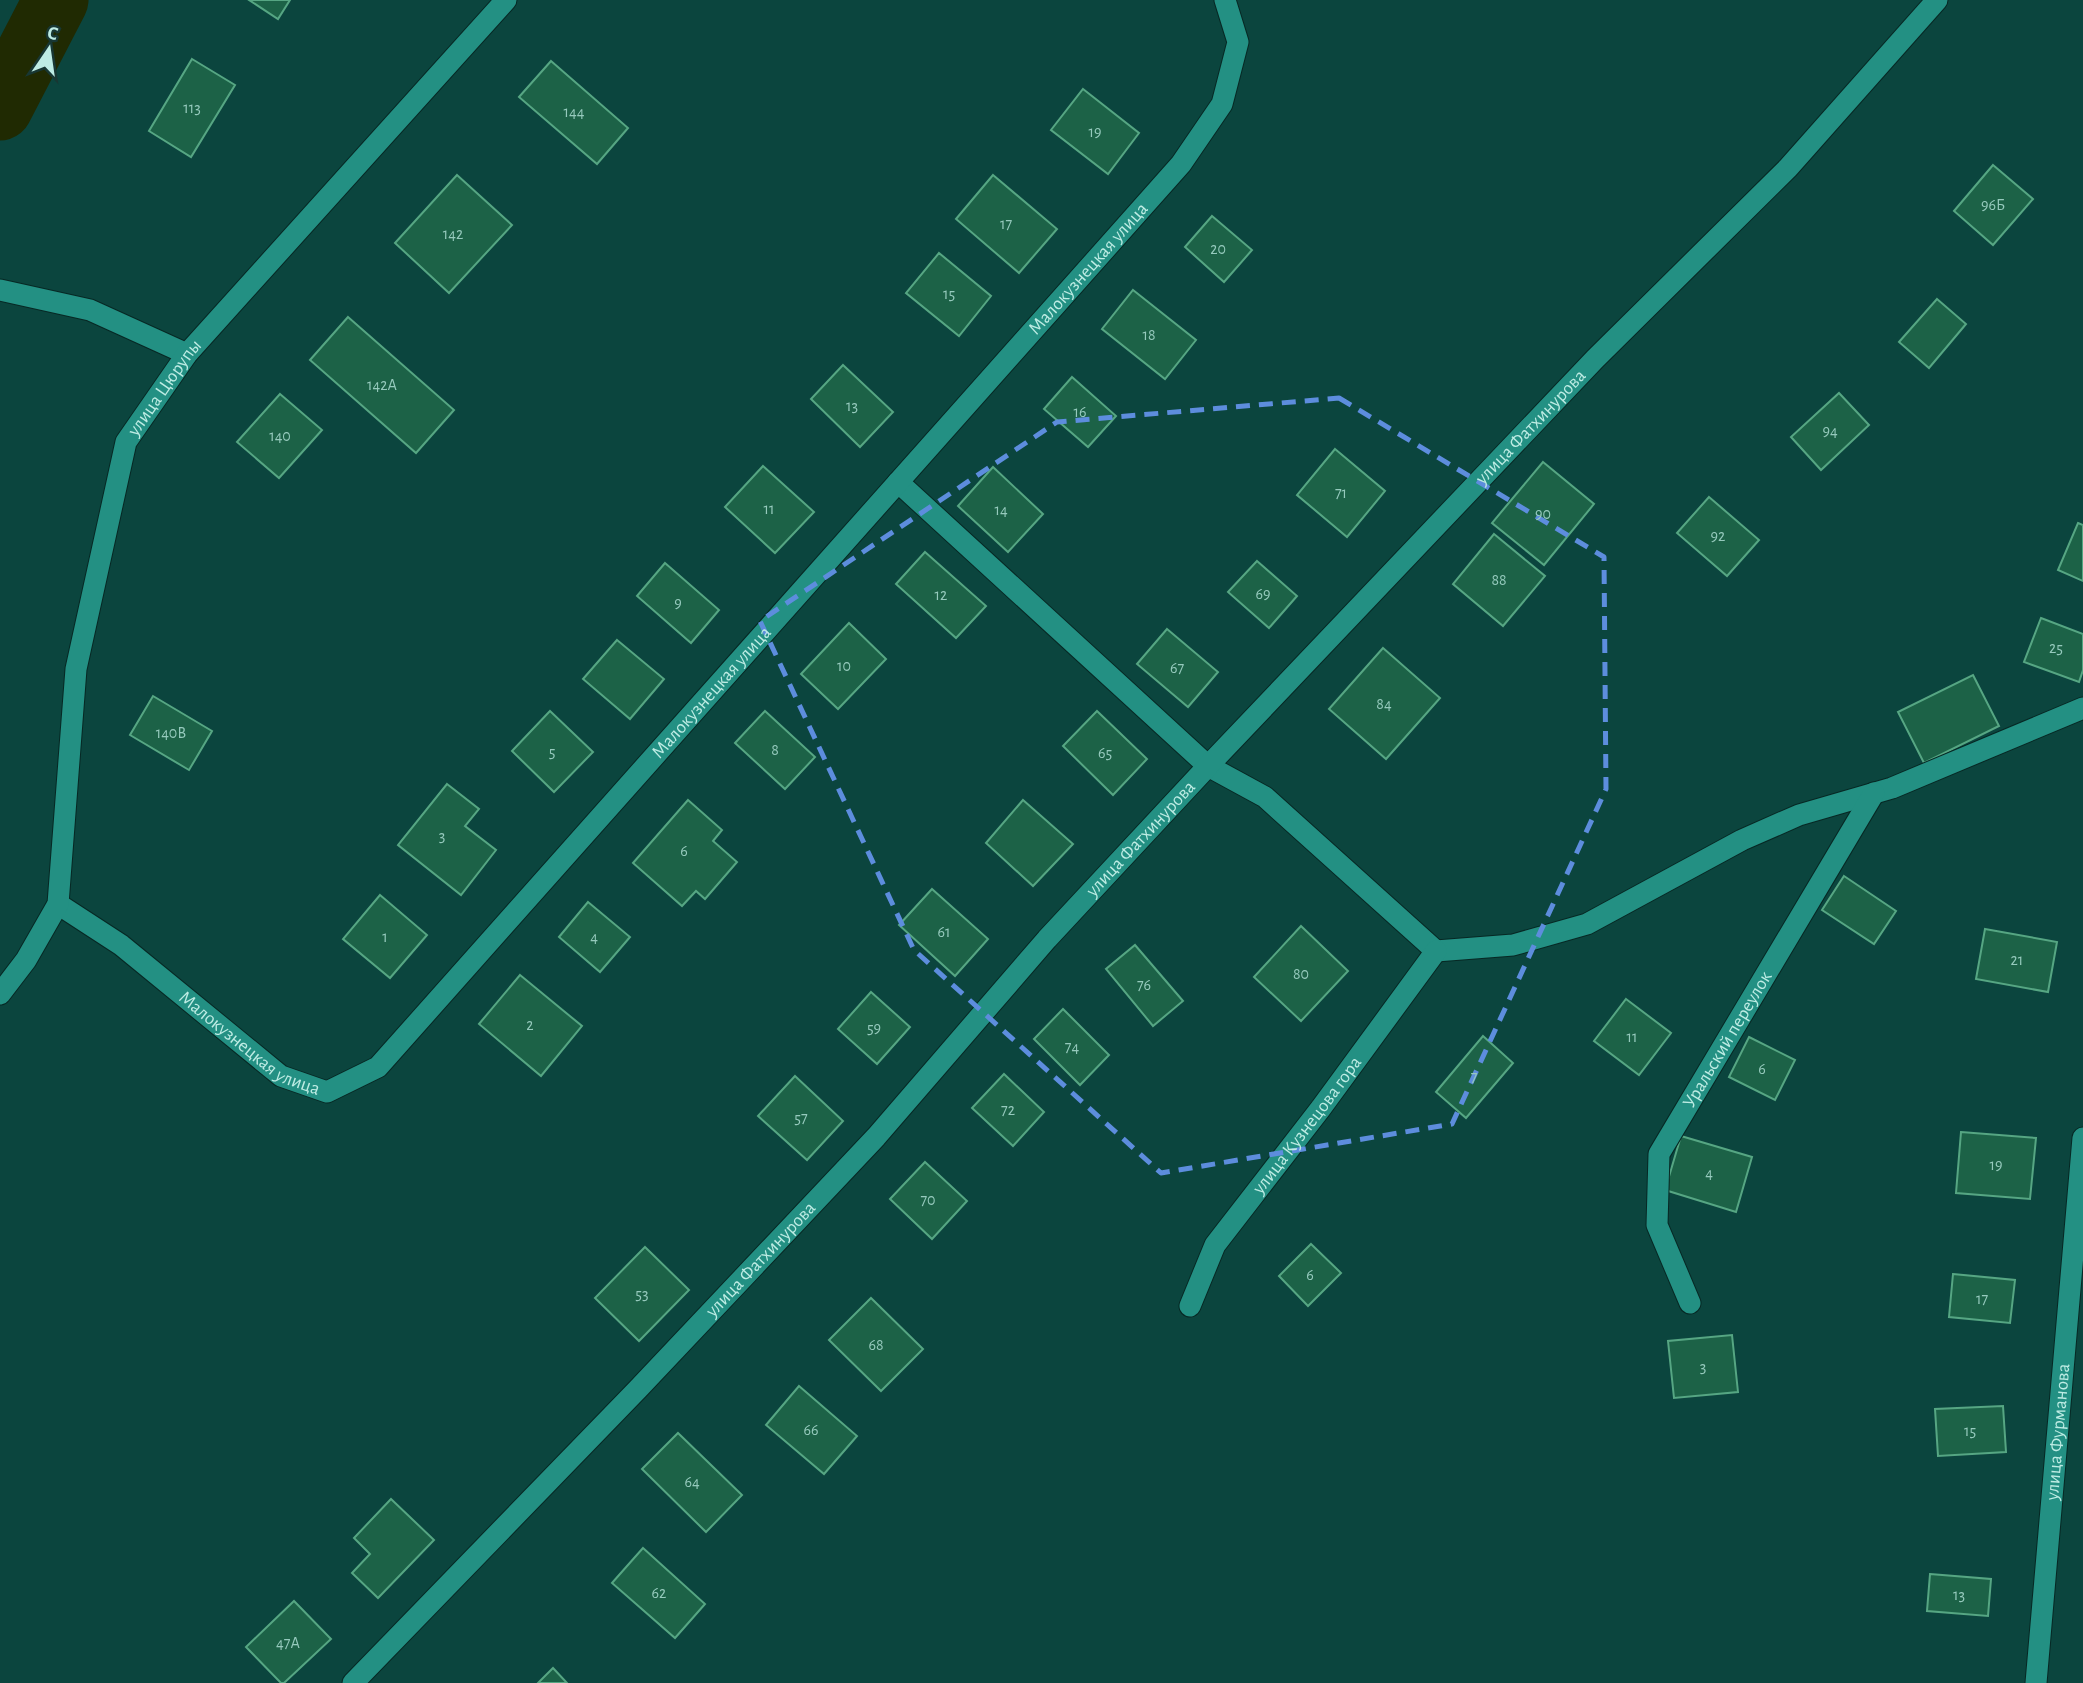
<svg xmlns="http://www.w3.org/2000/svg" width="2083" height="1683" font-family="'Alegreya Sans',sans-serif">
  <rect width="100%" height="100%" fill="#0b453e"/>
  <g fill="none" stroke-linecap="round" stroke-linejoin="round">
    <path stroke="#202a02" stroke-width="65" d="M0 108 56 0"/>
  </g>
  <g fill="#1c6247" stroke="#56a683" stroke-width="2">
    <path d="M249 0H290L278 19Z"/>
    <path d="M192 59 235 85 191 157 149 131Z"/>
    <path d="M551 61 628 128 597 164 519 97Z"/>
    <path d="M1083 89 1139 133 1108 174 1051 130Z"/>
    <path d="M1993 165 2033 199 1993 245 1954 211Z"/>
    <path d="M457 175 512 225 449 293 395 243Z"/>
    <path d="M993 175 1057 229 1019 273 956 219Z"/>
    <path d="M1212 216 1252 250 1224 282 1185 247Z"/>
    <path d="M939 253 991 296 959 336 906 293Z"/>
    <path d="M1133 290 1196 340 1165 379 1102 329Z"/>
    <path d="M1937 299 1966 324 1929 368 1899 342Z"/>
    <path d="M348 317 454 410 416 453 310 360Z"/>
    <path d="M843 365 893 412 860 447 811 399Z"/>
    <path d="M1072 377 1116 416 1088 447 1044 409Z"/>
    <path d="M1839 393 1869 425 1821 470 1791 437Z"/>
    <path d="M280 394 322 430 279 478 237 442Z"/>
    <path d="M1335 449 1385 491 1347 537 1297 495Z"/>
    <path d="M1543 462 1594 504 1544 565 1492 523Z"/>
    <path d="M763 466 814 512 775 553 725 507Z"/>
    <path d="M993 467 1043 514 1008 552 958 506Z"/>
    <path d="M1709 497 1759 540 1727 576 1677 533Z"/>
    <path d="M2078 523 2083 525V581L2058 570Z"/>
    <path d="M1494 534 1545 576 1503 626 1453 584Z"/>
    <path d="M925 552 986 606 956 638 896 584Z"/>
    <path d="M1257 561 1297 596 1269 628 1228 592Z"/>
    <path d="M665 563 719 610 691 643 637 596Z"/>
    <path d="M2041 618 2083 634V670L2079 682 2024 662Z"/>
    <path d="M849 623 886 659 838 709 801 674Z"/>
    <path d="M1167 629 1218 672 1188 707 1137 664Z"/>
    <path d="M617 640 664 679 630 719 583 679Z"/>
    <path d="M1383 648 1440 698 1386 759 1329 709Z"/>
    <path d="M1973 675 1999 726 1924 763 1898 712Z"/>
    <path d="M153 696 212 731 189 770 130 735Z"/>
    <path d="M550 711 593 752 554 792 512 751Z"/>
    <path d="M765 711 815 757 785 789 735 743Z"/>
    <path d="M1097 711 1147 759 1113 795 1063 746Z"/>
    <path d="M447 784 479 809 465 826 496 850 461 895 398 845Z"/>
    <path d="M688 800 722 830 713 841 737 862 705 899 696 891 682 906 633 863Z"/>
    <path d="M1023 800 1073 844 1033 886 986 843Z"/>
    <path d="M1844 876 1896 911 1874 944 1822 910Z"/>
    <path d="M932 889 988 939 955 976 899 925Z"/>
    <path d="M380 895 427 935 390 978 343 939Z"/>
    <path d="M588 902 630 937 600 972 559 937Z"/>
    <path d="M1301 926 1348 971 1301 1021 1254 977Z"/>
    <path d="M1985 929 2057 942 2048 992 1976 979Z"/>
    <path d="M1135 945 1183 1001 1153 1026 1106 969Z"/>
    <path d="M520 975 582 1026 541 1076 479 1024Z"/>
    <path d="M871 992 910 1027 877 1064 838 1029Z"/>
    <path d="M1626 999 1671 1033 1639 1075 1594 1041Z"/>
    <path d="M1063 1009 1109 1055 1080 1085 1034 1039Z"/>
    <path d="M1483 1036 1513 1063 1466 1118 1436 1092Z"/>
    <path d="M1749 1037 1795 1060 1775 1100 1729 1077Z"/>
    <path d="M1004 1074 1044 1112 1013 1146 972 1108Z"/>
    <path d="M795 1076 843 1121 807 1160 758 1116Z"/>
    <path d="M1961 1132 2036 1138 2030 1199 1956 1193Z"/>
    <path d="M1681 1136 1752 1157 1736 1212 1665 1190Z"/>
    <path d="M925 1162 967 1201 932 1239 890 1199Z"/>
    <path d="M1311 1244 1341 1273 1308 1306 1279 1276Z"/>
    <path d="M645 1247 689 1290 639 1341 595 1298Z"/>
    <path d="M1953 1274 2015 1280 2010 1323 1949 1317Z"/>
    <path d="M871 1298 923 1349 881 1391 829 1340Z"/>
    <path d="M1732 1335 1738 1392 1674 1398 1668 1341Z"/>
    <path d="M799 1386 857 1436 824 1474 766 1425Z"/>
    <path d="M2003 1406 2006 1452 1938 1456 1935 1409Z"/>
    <path d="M678 1433 742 1495 706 1532 642 1469Z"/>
    <path d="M391 1499 434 1540 378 1598 352 1573 370 1554 354 1538Z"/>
    <path d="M643 1548 705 1604 675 1638 612 1583Z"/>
    <path d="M1930 1574 1991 1579 1988 1616 1927 1611Z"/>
    <path d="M294 1601 331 1639 284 1683H281L246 1647Z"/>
    <path d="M553 1668 567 1683H538Z"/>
  </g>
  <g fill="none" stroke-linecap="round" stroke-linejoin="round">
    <defs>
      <g id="minor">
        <path d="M0 290 90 310 187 354"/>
        <path d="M898 482 1208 766 1265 797 1436 951 1513 945 1587 924 1742 840 1799 815 1892 788 2083 708"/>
        <path id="s1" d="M58 904 121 945 281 1076 327 1092 378 1067 1181 164 1222 104 1238 42 1225 0"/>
        <path id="s2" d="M0 994 26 960 58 904 76 669 126 442 187 354 506 0"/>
        <path id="s3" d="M1690 1303 1657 1225 1659 1154 1874 793"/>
        <path id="s4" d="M1190 1306 1215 1245 1321 1108 1436 951"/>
        <path id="s5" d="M353 1683 638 1389 876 1137 1047 939 1208 766 1595 359 1788 168 1937 0"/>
        <path id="s6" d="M2036 1683 2083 1138"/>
      </g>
    </defs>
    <use href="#minor" stroke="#072824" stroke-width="23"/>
    <use href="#minor" stroke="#239083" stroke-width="21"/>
  </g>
  <path fill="none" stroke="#5d8ddd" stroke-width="5" stroke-dasharray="14 9" stroke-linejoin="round" d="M1339 398 1604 557 1606 789 1452 1124 1161 1173 914 950 760 621 1057 422Z"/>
  <g text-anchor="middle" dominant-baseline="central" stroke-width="5" stroke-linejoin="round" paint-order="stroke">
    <g font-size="16" fill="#96cabd">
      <text x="192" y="108">113</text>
      <text x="574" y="112">144</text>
      <text x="1095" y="132">19</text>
      <text x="1993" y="205">96Б</text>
      <text x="1006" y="224">17</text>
      <text x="453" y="234">142</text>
      <text x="1218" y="249">20</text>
      <text x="949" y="294">15</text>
      <text x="1149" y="335">18</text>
      <text x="382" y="385">142А</text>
      <text x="852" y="406">13</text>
      <text x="1080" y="412">16</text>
      <text x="1830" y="431">94</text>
      <text x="280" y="436">140</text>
      <text x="1341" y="493">71</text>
      <text x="769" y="509">11</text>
      <text x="1001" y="510">14</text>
      <text x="1543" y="514">90</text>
      <text x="1718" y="536">92</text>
      <text x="1499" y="580">88</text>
      <text x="1263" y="594">69</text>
      <text x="941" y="595">12</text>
      <text x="678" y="603">9</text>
      <text x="2056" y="648">25</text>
      <text x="844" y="666">10</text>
      <text x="1177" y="668">67</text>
      <text x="1384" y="704">84</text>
      <text x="171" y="733">140В</text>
      <text x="775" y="750">8</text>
      <text x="552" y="752">5</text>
      <text x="1105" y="753">65</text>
      <text x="442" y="836">3</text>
      <text x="684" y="851">6</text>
      <text x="944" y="932">61</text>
      <text x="385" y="937">1</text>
      <text x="594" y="937">4</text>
      <text x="2017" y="960">21</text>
      <text x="1301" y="974">80</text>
      <text x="1144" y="985">76</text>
      <text x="530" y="1025">2</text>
      <text x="874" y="1028">59</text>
      <text x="1632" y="1037">11</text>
      <text x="1072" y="1047">74</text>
      <text x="1762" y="1069">6</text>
      <text x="1474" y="1077">7</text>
      <text x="1008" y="1110">72</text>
      <text x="801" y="1118">57</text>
      <text x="1996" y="1165">19</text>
      <text x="1709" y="1173">4</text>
      <text x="928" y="1200">70</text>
      <text x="1310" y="1275">6</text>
      <text x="642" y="1294">53</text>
      <text x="1982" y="1299">17</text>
      <text x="876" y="1345">68</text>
      <text x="1703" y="1367">3</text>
      <text x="811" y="1430">66</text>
      <text x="1970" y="1431">15</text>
      <text x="692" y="1482">64</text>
      <text x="659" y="1593">62</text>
      <text x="1959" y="1595">13</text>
      <text x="288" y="1643">47А</text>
    </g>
    <g font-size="19" fill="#beece4" stroke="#183733">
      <text stroke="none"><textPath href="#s1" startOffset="1456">Малокузнецкая улица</textPath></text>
      <text stroke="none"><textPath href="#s2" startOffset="642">улица Цюрупы</textPath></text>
      <text stroke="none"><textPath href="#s5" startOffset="1722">улица Фатхинурова</textPath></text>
      <text stroke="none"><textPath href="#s1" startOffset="889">Малокузнецкая улица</textPath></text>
      <text stroke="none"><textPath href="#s5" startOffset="1155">улица Фатхинурова</textPath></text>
      <text stroke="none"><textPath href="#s1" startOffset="238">Малокузнецкая улица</textPath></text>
      <text stroke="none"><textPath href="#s3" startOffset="289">Уральский переулок</textPath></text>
      <text stroke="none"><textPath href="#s4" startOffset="217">улица Кузнецова гора</textPath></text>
      <text stroke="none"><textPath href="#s5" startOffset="588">улица Фатхинурова</textPath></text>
      <text stroke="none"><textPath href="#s6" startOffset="252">улица Фурманова</textPath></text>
    </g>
  </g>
  <g transform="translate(49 49) rotate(13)" stroke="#183733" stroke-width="5" paint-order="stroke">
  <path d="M0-5L12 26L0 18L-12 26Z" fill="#beece4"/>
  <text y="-10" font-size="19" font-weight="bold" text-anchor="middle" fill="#beece4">С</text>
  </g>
</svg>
